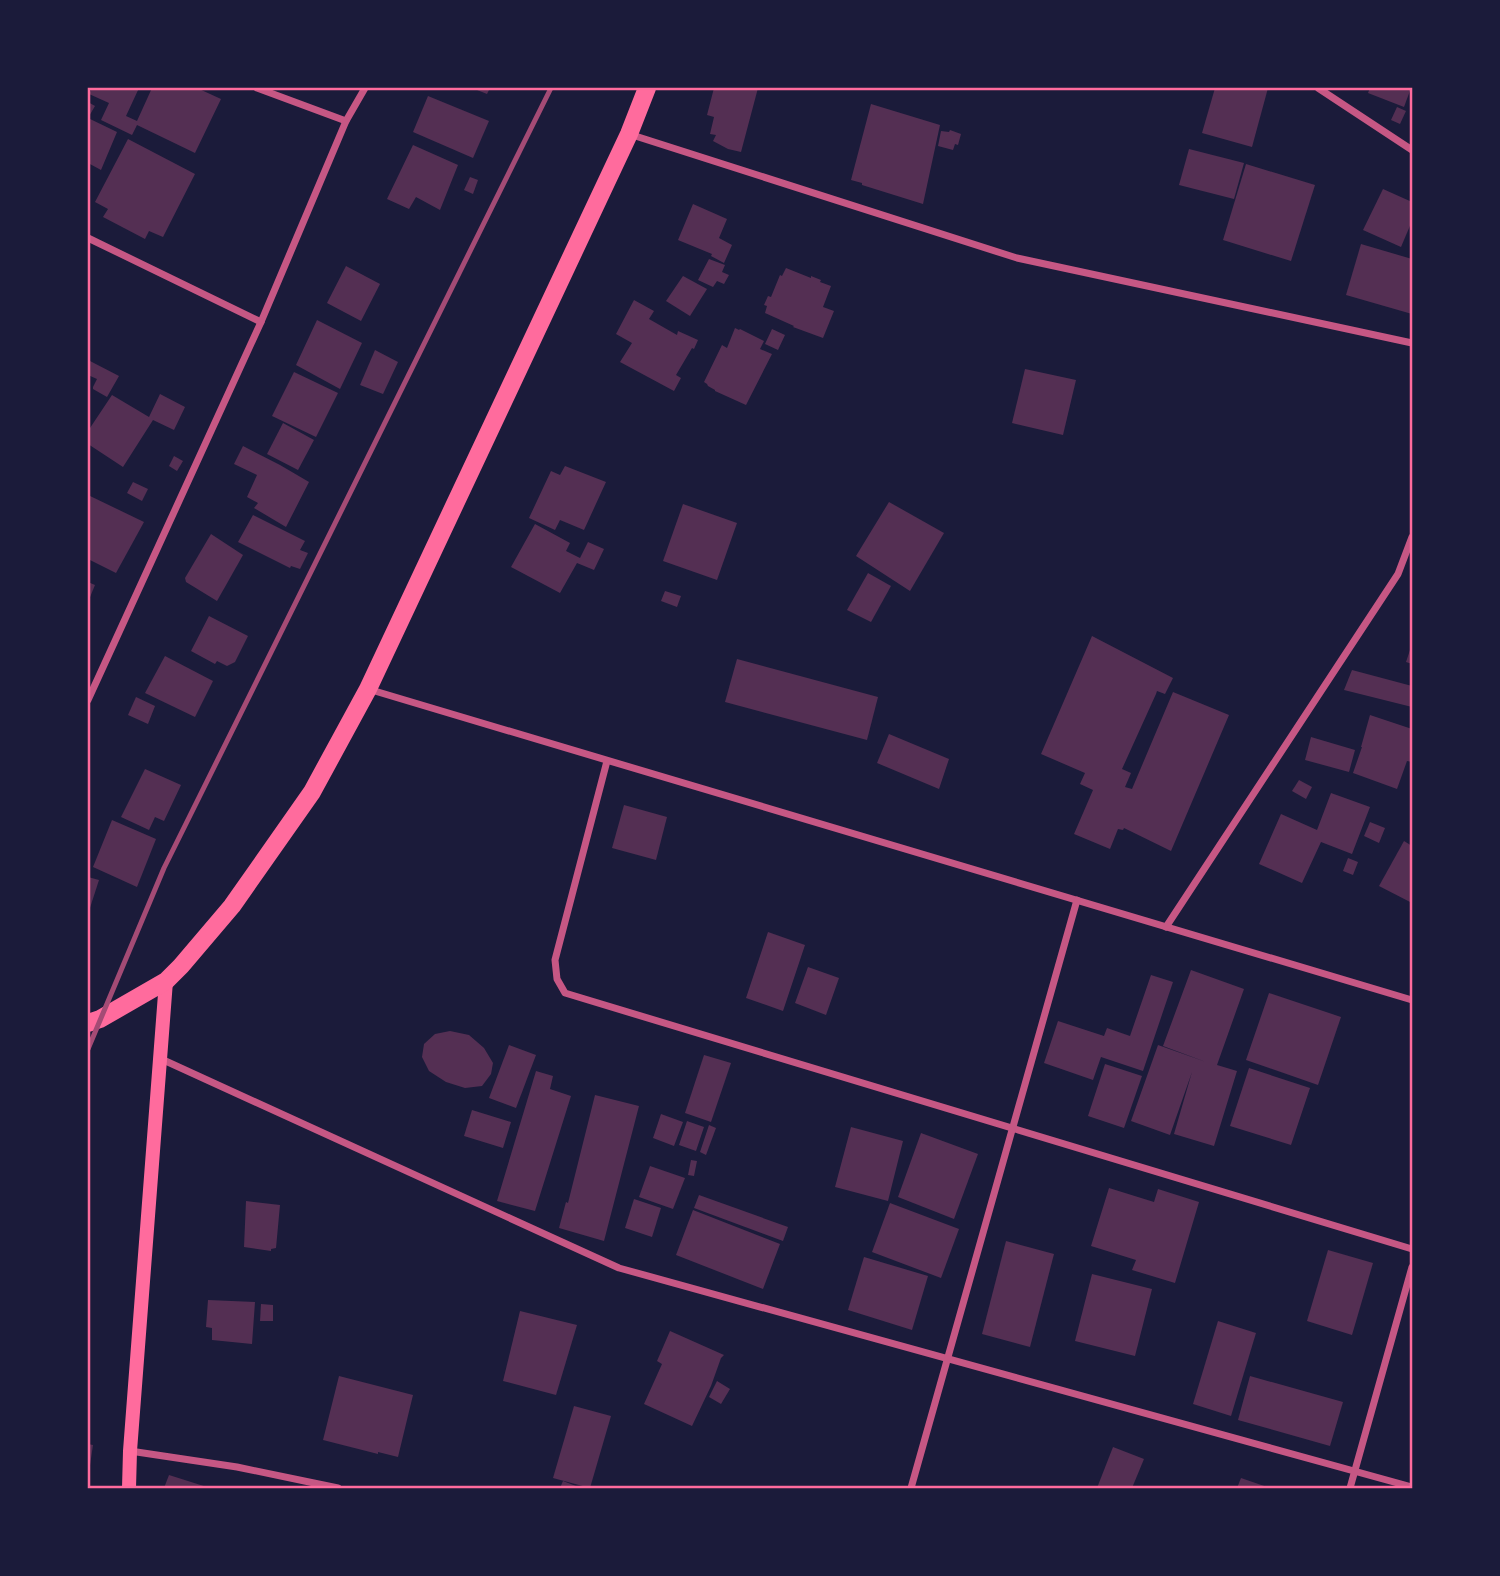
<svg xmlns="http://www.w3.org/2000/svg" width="1500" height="1576" font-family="Overpass,sans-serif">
  <rect width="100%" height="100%" fill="#1b1b3a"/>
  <g fill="#542f53">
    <path d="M92 88H139L126 116 137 121 152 88H197L221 99 195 153 137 125 132 135 101 120 109 103 89 94Z"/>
    <path d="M472 88H490L487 94Z"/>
    <path d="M714 88H758L741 152 728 149 713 141 716 135 710 134 714 117 707 115Z"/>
    <path d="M1215 88H1268L1252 147 1202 133Z"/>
    <path d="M1370 88H1411L1404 107 1368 93Z"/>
    <path d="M428 96 489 121 473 158 413 132Z"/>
    <path d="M88 102 95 106 88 118 117 132 101 170 88 163Z"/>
    <path d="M871 104 940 125 923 204 862 185V183L851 180Z"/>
    <path d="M1397 107 1406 111 1400 124 1391 120Z"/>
    <path d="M950 130 961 134 958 145 955 144 953 150 938 146 941 131 949 132Z"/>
    <path d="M128 139 195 174 163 237 149 231 145 239 103 217 108 209 95 202Z"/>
    <path d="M413 145 458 165 440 210 416 197 409 209 387 199Z"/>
    <path d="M1189 149 1244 163 1234 199 1179 185Z"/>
    <path d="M1246 164 1315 185 1291 261 1223 240Z"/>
    <path d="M470 177 478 180 473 194 464 190Z"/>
    <path d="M1383 189 1412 202V221L1401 247 1363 230Z"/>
    <path d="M693 204 727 219 719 238 732 245 724 263 711 256 712 254 678 240Z"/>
    <path d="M1361 244 1412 259V314L1346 295Z"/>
    <path d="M709 259 725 265 722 272 729 275 724 284 717 281 713 287 698 280Z"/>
    <path d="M346 266 380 284 361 321 327 303Z"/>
    <path d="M786 268 811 278V276L821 280 820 282 831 286 823 307 834 311 823 338 793 327 794 326 765 313 767 306 764 305 768 296 771 297 780 275 782 276Z"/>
    <path d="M683 276 707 289 690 316 666 301Z"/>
    <path d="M634 300 654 311 649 319 677 335 678 331 698 340 694 349 692 348 676 375 681 378 674 391 620 362 632 343 616 334Z"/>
    <path d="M317 320 362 343 340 389 296 365Z"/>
    <path d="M735 328 739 330 740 329 764 341 760 349 772 354 746 405 715 391V390L708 386 707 384 704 382 722 345 727 348Z"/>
    <path d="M772 329 785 335 778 350 765 344Z"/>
    <path d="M375 350 398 362 383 394 360 385Z"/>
    <path d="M90 361 119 376 107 397 93 389V387L97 379 88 375V365Z"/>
    <path d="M1025 369 1076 380 1063 435 1012 423Z"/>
    <path d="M294 372 338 393 316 437 272 416Z"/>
    <path d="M160 394 185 407 174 430 153 420 123 467 88 444V431L112 395 149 417Z"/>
    <path d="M283 423 314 440 298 470 267 454Z"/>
    <path d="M243 446 280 465 309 482 286 527 254 508 258 503 247 497 257 475 234 464Z"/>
    <path d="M174 456 183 461 177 471 169 466Z"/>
    <path d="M565 466 606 482 584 530 560 520 555 530 529 518 551 471 560 475Z"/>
    <path d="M133 482 148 489 142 501 127 493Z"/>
    <path d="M88 495 144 522 116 573 88 559Z"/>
    <path d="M889 502 944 533 910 591 856 556Z"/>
    <path d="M683 504 737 523 717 580 663 561Z"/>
    <path d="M253 515 305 541 300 550 308 553 300 569 291 566 290 568 238 542Z"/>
    <path d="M535 524 570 543 566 551 580 558 588 542 604 549 594 570 577 563 560 593 511 567Z"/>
    <path d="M211 534 243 555 217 601 186 582 185 578Z"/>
    <path d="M868 573 891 586 871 622 847 610Z"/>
    <path d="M88 582 95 585 88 602Z"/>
    <path d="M665 591 681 596 677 607 661 601Z"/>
    <path d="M209 616 248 636 235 662 227 666 217 661 215 664 191 651Z"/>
    <path d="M1092 636 1173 678 1165 694 1157 691 1156 694 1122 769 1131 773 1125 787 1132 789 1173 692 1229 715 1171 851 1124 828 1123 830 1118 829 1110 849 1074 834 1093 790 1080 784 1085 773 1041 754Z"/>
    <path d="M1412 644V664L1406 662Z"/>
    <path d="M165 656 213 681 195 717 145 693Z"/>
    <path d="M737 659 878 697 867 740 725 702Z"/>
    <path d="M1352 670 1412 686V707L1344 690Z"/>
    <path d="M136 697 155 706 148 724 128 715Z"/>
    <path d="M1370 715 1412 729V762L1407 761 1397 789 1353 773 1362 747H1361Z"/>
    <path d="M889 734 949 759 939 789 877 763Z"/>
    <path d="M1311 737 1355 750 1349 772 1305 760Z"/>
    <path d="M145 769 181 785 164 821 155 817 149 830 121 817Z"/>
    <path d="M1299 780 1312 787 1306 799 1292 791Z"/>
    <path d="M1331 793 1370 807 1352 854 1321 842 1302 883 1259 864 1281 814 1317 830Z"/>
    <path d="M624 805 667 817 656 860 612 848Z"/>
    <path d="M112 820 156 839 137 887 93 867Z"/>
    <path d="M1370 822 1385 828 1379 843 1364 836Z"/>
    <path d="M1404 841 1412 846V903L1379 886Z"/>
    <path d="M1348 858 1358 862 1353 875 1343 871Z"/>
    <path d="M88 877 99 880 88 914Z"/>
    <path d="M768 932 805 945 783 1011 746 998Z"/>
    <path d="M808 967 839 978 826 1015 795 1003Z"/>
    <path d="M1191 970 1244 989 1217 1065 1237 1071 1214 1146 1174 1134 1192 1072 1170 1135 1131 1121 1158 1045 1206 1062 1163 1046Z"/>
    <path d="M1151 975 1173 982 1143 1071 1101 1057 1093 1080 1044 1063 1058 1021 1104 1036 1107 1028 1130 1036Z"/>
    <path d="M1269 993 1341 1017 1318 1085 1246 1060Z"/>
    <path d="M450 1031 469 1035 484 1048 493 1063 491 1074 482 1086 465 1088 446 1082 429 1071 422 1057 424 1044 435 1034Z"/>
    <path d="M509 1045 536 1055 516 1108 489 1098Z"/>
    <path d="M704 1055 731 1063 711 1122 685 1113Z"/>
    <path d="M1105 1064 1142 1076 1124 1128 1088 1116Z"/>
    <path d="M1249 1068 1310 1088 1291 1145 1230 1126Z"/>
    <path d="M536 1071 553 1076 550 1089 571 1096 535 1211 497 1201Z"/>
    <path d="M595 1095 639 1106 604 1241 559 1228 566 1202 568 1203Z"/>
    <path d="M472 1110 511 1122 503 1148 464 1136Z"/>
    <path d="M661 1114 683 1122 674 1146 653 1138Z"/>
    <path d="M687 1121 704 1127 696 1151 679 1145Z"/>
    <path d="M709 1125 716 1128 706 1155 700 1152Z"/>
    <path d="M851 1127 903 1141 888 1201 835 1187Z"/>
    <path d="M921 1133 978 1154 954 1219 898 1197Z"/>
    <path d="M691 1160 697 1161 694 1176 688 1175Z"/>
    <path d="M650 1166 685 1178 673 1209 639 1197Z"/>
    <path d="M1109 1188 1154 1202 1158 1189 1199 1202 1175 1283 1132 1270 1136 1260 1091 1246Z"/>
    <path d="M699 1195 788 1227 783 1241 694 1208Z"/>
    <path d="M634 1199 661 1208 652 1237 625 1228Z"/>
    <path d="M246 1201 280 1205 276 1248 271 1249V1251L244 1247Z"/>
    <path d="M890 1203 959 1229 941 1278 872 1252Z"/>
    <path d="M693 1210 780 1244 763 1289 676 1255Z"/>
    <path d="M1006 1241 1054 1254 1030 1347 982 1334Z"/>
    <path d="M1328 1250 1373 1263 1352 1335 1307 1321Z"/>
    <path d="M864 1257 928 1276 912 1330 848 1310Z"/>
    <path d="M1092 1274 1152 1289 1135 1356 1075 1341Z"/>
    <path d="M208 1300 255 1302 252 1344 212 1340V1328L206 1327Z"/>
    <path d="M261 1304 273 1305V1321H260Z"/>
    <path d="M520 1311 577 1325 556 1395 503 1381Z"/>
    <path d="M1218 1321 1256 1333 1231 1416 1193 1404Z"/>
    <path d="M670 1331 724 1355 721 1358 711 1386 692 1426 644 1404 662 1364 657 1361Z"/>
    <path d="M339 1376 413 1395 398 1457 378 1452V1454L323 1440Z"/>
    <path d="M1250 1376 1343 1402 1330 1446 1238 1420Z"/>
    <path d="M717 1381 730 1389 721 1404 709 1397Z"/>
    <path d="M574 1406 611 1416 590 1488 553 1478Z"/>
    <path d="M88 1444 93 1445 89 1472H88Z"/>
    <path d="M1113 1447 1144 1459 1132 1488H1097Z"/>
    <path d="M169 1475 210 1488H164Z"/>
    <path d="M1241 1478 1270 1488H1237Z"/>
    <path d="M563 1481 581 1488H560Z"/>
  </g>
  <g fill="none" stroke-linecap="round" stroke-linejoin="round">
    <g stroke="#c65784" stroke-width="7">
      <path d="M257 88 346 121 365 88"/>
      <path d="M1318 88 1412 150"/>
      <path d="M629 134 1017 258 1412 343"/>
      <path d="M88 238 261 322"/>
      <path d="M368 689 1412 1000"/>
      <path d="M88 700 261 322 346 121"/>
      <path d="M607 761 555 960 557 979 565 993 1412 1249"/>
      <path d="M1166 927 1398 574 1412 537"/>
      <path d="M159 1058 619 1268 1412 1487"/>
      <path d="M130 1451 237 1467 338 1488"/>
      <path d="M911 1488 1077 900"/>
      <path d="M1350 1488 1412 1267"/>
    </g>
    <path stroke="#ff6b9d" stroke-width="14" d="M129 1488 130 1451 166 981"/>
    <path stroke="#ff6b9d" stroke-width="18" d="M88 1023 100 1019 166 981 181 966 232 906 312 792 368 689 629 134 647 88"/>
    <path stroke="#a44b75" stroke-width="5" d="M88 1049 164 868 551 88"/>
  </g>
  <rect width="1500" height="1576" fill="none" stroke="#1b1b3a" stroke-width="178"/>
  <rect x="89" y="89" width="1322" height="1398" fill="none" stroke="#ff6b9d" stroke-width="2.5"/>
</svg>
